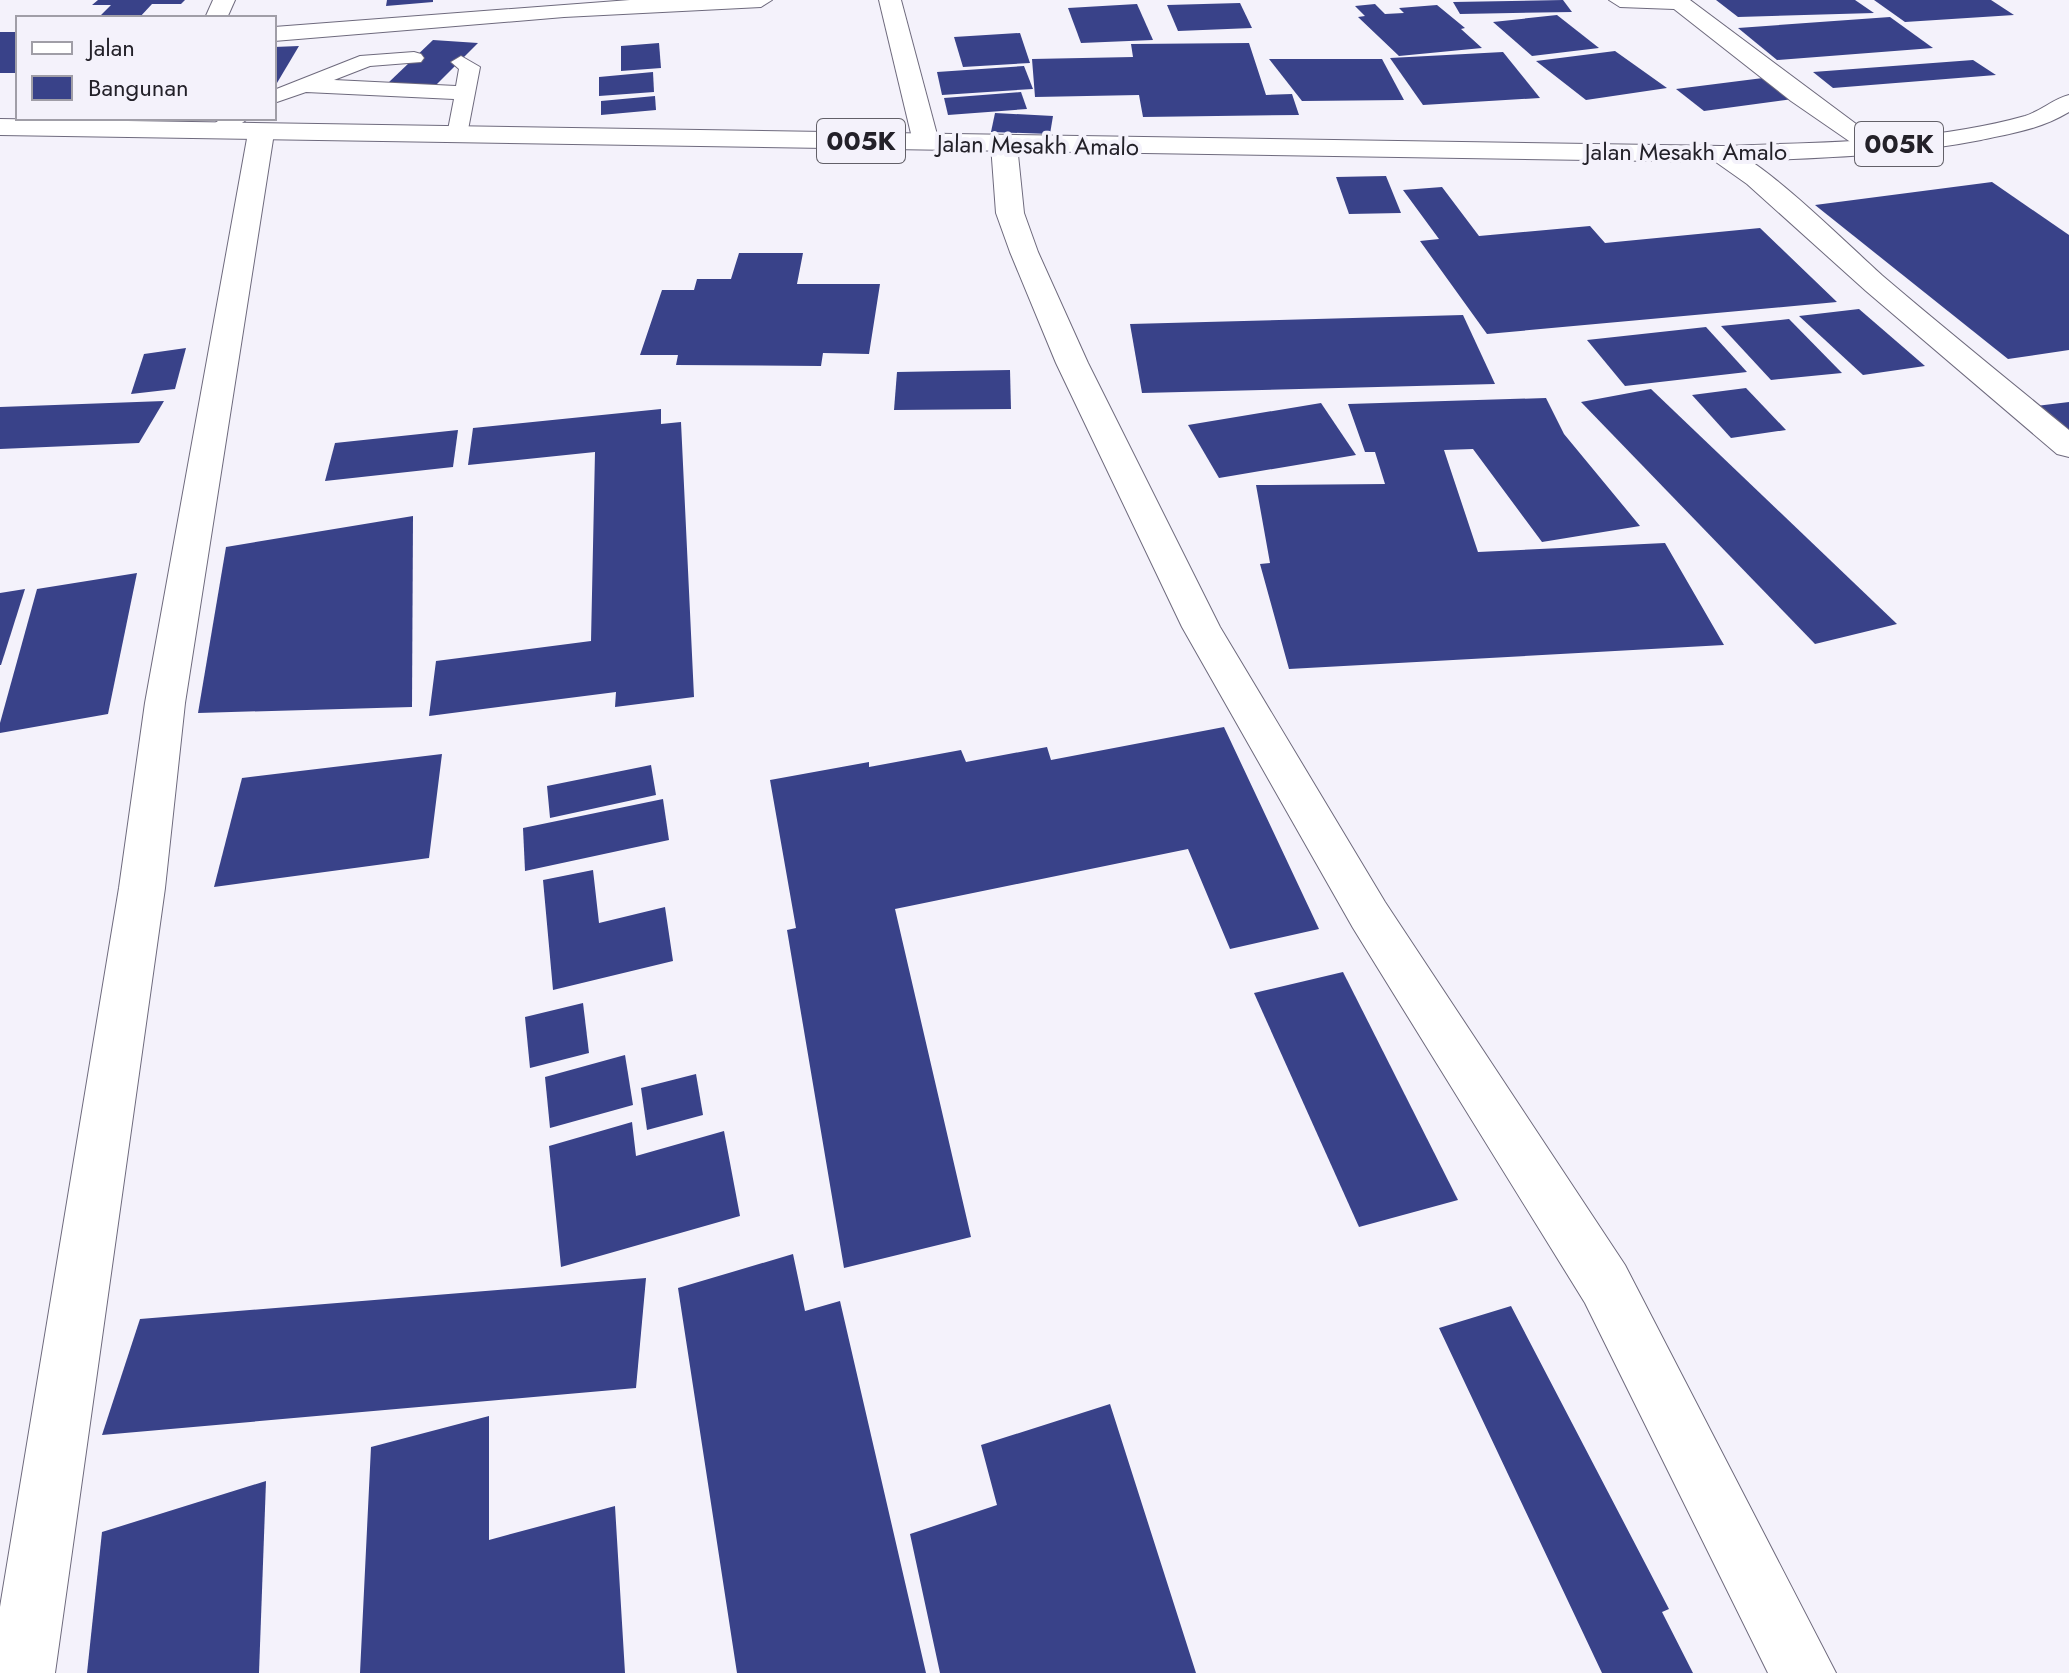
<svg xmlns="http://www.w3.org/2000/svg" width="2069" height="1673" font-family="Jost,sans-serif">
  <rect width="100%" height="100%" fill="#f4f2fb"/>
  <g fill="#394289">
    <path d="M98 0H185L181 4H152L139 18H98L111 5H92Z"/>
    <path d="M387 0H433V2L386 6Z"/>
    <path d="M1563 0 1572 12 1460 14 1453 2Z"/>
    <path d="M1716 0H1855L1874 13 1738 17Z"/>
    <path d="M1874 0H1991L2014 15 1905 22Z"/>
    <path d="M1240 3 1252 28 1178 31 1167 5Z"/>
    <path d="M1137 4 1153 40 1081 43 1068 8Z"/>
    <path d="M1375 4 1385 14 1404 13 1399 8 1437 5 1465 28 1461 29 1482 48 1399 56 1358 17 1365 16 1355 6Z"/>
    <path d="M1557 15 1599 48 1532 56 1493 22Z"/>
    <path d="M1890 17 1933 48 1777 60 1738 28Z"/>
    <rect x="0" y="32" width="18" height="41"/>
    <path d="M1020 33 1030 63 963 67 954 37Z"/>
    <path d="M433 40 478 43 435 86 388 83Z"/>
    <path d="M659 43 661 68 621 71V46Z"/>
    <path d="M1249 43 1266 95 1292 94 1299 115 1143 117 1139 95 1035 97 1032 59 1133 57 1131 44Z"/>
    <path d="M299 46 274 88V47Z"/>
    <path d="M1615 51 1667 88 1586 100 1536 61Z"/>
    <path d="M1503 52 1540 98 1423 105 1390 58Z"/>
    <path d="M1269 59H1382L1404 100 1302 101Z"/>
    <path d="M1973 60 1996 75 1833 88 1813 72Z"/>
    <path d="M1024 66 1033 89 942 95 937 72Z"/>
    <path d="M653 72 654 92 599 96V77Z"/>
    <path d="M1763 78 1793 99 1704 111 1676 89Z"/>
    <path d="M1021 92 1027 109 948 115 944 98Z"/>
    <path d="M655 96 656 110 601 115V101Z"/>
    <path d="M995 113 1053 116 1050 134 991 132Z"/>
    <path d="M1386 176 1401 213 1349 214 1336 177Z"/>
    <path d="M1992 182 2069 235V350L2008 359 1815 205Z"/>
    <path d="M1442 187 1479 236 1590 226 1605 243 1760 228 1837 302 1487 334 1420 241 1439 239 1403 190Z"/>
    <path d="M739 253H803L797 284H880L869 354 823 353 821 366 676 365 678 355H640L662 290H694L697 279H731Z"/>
    <path d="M1859 309 1925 366 1863 375 1799 316Z"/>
    <path d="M1463 315 1495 384 1142 393 1130 324Z"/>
    <path d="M1789 319 1842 373 1771 380 1721 326Z"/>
    <path d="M1706 327 1747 372 1625 386 1587 340Z"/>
    <path d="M186 348 175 389 131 394 144 354Z"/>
    <path d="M1010 370 1011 409 894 410 897 372Z"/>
    <path d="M1746 388 1786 430 1731 438 1692 395Z"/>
    <path d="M1651 389 1897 624 1815 644 1581 402Z"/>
    <path d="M1546 398 1564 434 1640 526 1542 542 1473 449 1444 450 1478 552 1665 543 1724 645 1289 669 1260 564 1270 563 1256 485 1385 484 1375 452H1365L1348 404Z"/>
    <path d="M164 401 139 443 0 449V407Z"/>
    <path d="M2069 402V440L2028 407Z"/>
    <path d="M1321 403 1356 455 1219 478 1188 425Z"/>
    <path d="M661 409V424L681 422 694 697 615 707 616 692 429 716 436 661 591 641 595 452 468 465 473 428Z"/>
    <path d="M458 430 453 467 325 481 335 443Z"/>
    <path d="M413 516 412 707 198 713 226 547Z"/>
    <path d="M137 573 108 714 0 733V723L37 589Z"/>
    <path d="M25 589 1 665H0V593Z"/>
    <path d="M1224 727 1319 929 1230 949 1188 849 895 909 971 1237 844 1268 787 930 796 928 770 780 869 762V767L961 750 966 762 1047 747 1051 760Z"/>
    <path d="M442 754 429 858 214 887 242 778Z"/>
    <path d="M651 765 656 795 550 818 547 786Z"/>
    <path d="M663 799 669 840 525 871 523 828Z"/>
    <path d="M593 870 599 923 665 907 673 961 553 990 543 880Z"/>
    <path d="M1343 972 1458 1200 1359 1227 1254 993Z"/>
    <path d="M583 1003 589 1053 530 1068 525 1017Z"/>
    <path d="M625 1055 633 1105 550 1128 545 1077Z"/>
    <path d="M696 1074 703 1115 647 1130 641 1088Z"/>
    <path d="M632 1122 636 1156 724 1131 740 1216 561 1267 549 1146Z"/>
    <path d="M793 1254 805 1311 840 1301 926 1673H737L678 1288Z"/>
    <path d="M646 1278 636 1388 102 1435 140 1319Z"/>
    <path d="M1511 1306 1669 1609 1662 1612 1693 1673H1602L1439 1328Z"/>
    <path d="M1110 1404 1196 1673H940L910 1534 997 1505 981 1445Z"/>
    <path d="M489 1416V1540L615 1506 625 1673H360L371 1447Z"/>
    <path d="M266 1481 259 1673H87L102 1532Z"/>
  </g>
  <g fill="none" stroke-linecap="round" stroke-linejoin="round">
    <defs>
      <g id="lane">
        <path d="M414 52 421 54 424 58 421 62 370 66 334 80 456 86 459 69 451 62 461 56 480 67 466 140 458 142 447 135 454 99 306 92 274 103V90L360 56Z"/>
        <path d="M222 118H249L222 137H206L203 132Z"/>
      </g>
      <g id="street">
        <path d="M213 0H235L227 18H205Z"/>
        <path d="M630 0H772L761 7 564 17 274 41V27Z"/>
        <path d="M879 0H901L939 142 935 147H917L913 142Z"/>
        <path d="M1609 0H1690L1887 147 1883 152H1865L1791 101 1674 9 1620 7Z"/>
        <path d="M261 125 270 128 274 133 185 703 165 888 55 1673H0V1607L119 888 145 703 248 133 252 128Z"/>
        <path d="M1004 137 1013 140 1017 145 1024 213 1038 252 1088 363 1220 627 1385 902 1625 1265 1836 1673H1768L1585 1303 1353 928 1182 627 1056 363 1010 252 996 213 991 145 995 140Z"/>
        <path d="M1722 146C1760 156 1850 247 1884 277 1945 329 2007 379 2069 430V457L2057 454 1866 291 1747 184 1713 160 1709 154 1713 148Z"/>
      </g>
      <path id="primary" d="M2069 95V112C2041 129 2013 133 1981 140 1896 157 1809 158 1722 162L0 135V119L1722 146C1822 142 1928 143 2025 116 2041 111 2053 99 2069 95Z"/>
    </defs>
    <use href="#lane" stroke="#6e6a7d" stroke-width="2"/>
    <use href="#street" stroke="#6e6a7d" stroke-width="2"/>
    <use href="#primary" stroke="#6e6a7d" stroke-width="2"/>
    <use href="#lane" fill="#fff" fill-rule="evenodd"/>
    <use href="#street" fill="#fff" fill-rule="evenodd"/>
    <use href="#primary" fill="#fff" fill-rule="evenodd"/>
  </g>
  <g text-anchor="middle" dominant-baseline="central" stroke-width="8" stroke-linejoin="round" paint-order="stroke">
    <g font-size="24" fill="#232129" stroke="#f4f2fb">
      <text transform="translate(1038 145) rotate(1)">Jalan Mesakh Amalo</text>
      <text x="1686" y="151">Jalan Mesakh Amalo</text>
    </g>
    <g fill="#f4f2fb" stroke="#626068" stroke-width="2">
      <rect x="817" y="119" width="88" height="44" rx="6"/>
      <rect x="1855" y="122" width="88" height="44" rx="6"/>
    </g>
    <g font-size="26" font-weight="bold" fill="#232129">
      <text x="861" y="141">005K</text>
      <text x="1899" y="144">005K</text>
    </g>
  </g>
  <rect x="16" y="16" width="260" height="104" fill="#f4f2fb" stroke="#a09ea7" stroke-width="2"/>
  <rect x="32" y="42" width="40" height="12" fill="#ffffff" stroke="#a09ea7" stroke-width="2"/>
  <text x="88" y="56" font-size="24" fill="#232129">Jalan</text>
  <rect x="32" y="76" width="40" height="24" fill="#394289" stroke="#a09ea7" stroke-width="2"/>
  <text x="88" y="96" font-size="24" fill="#232129">Bangunan</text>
</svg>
